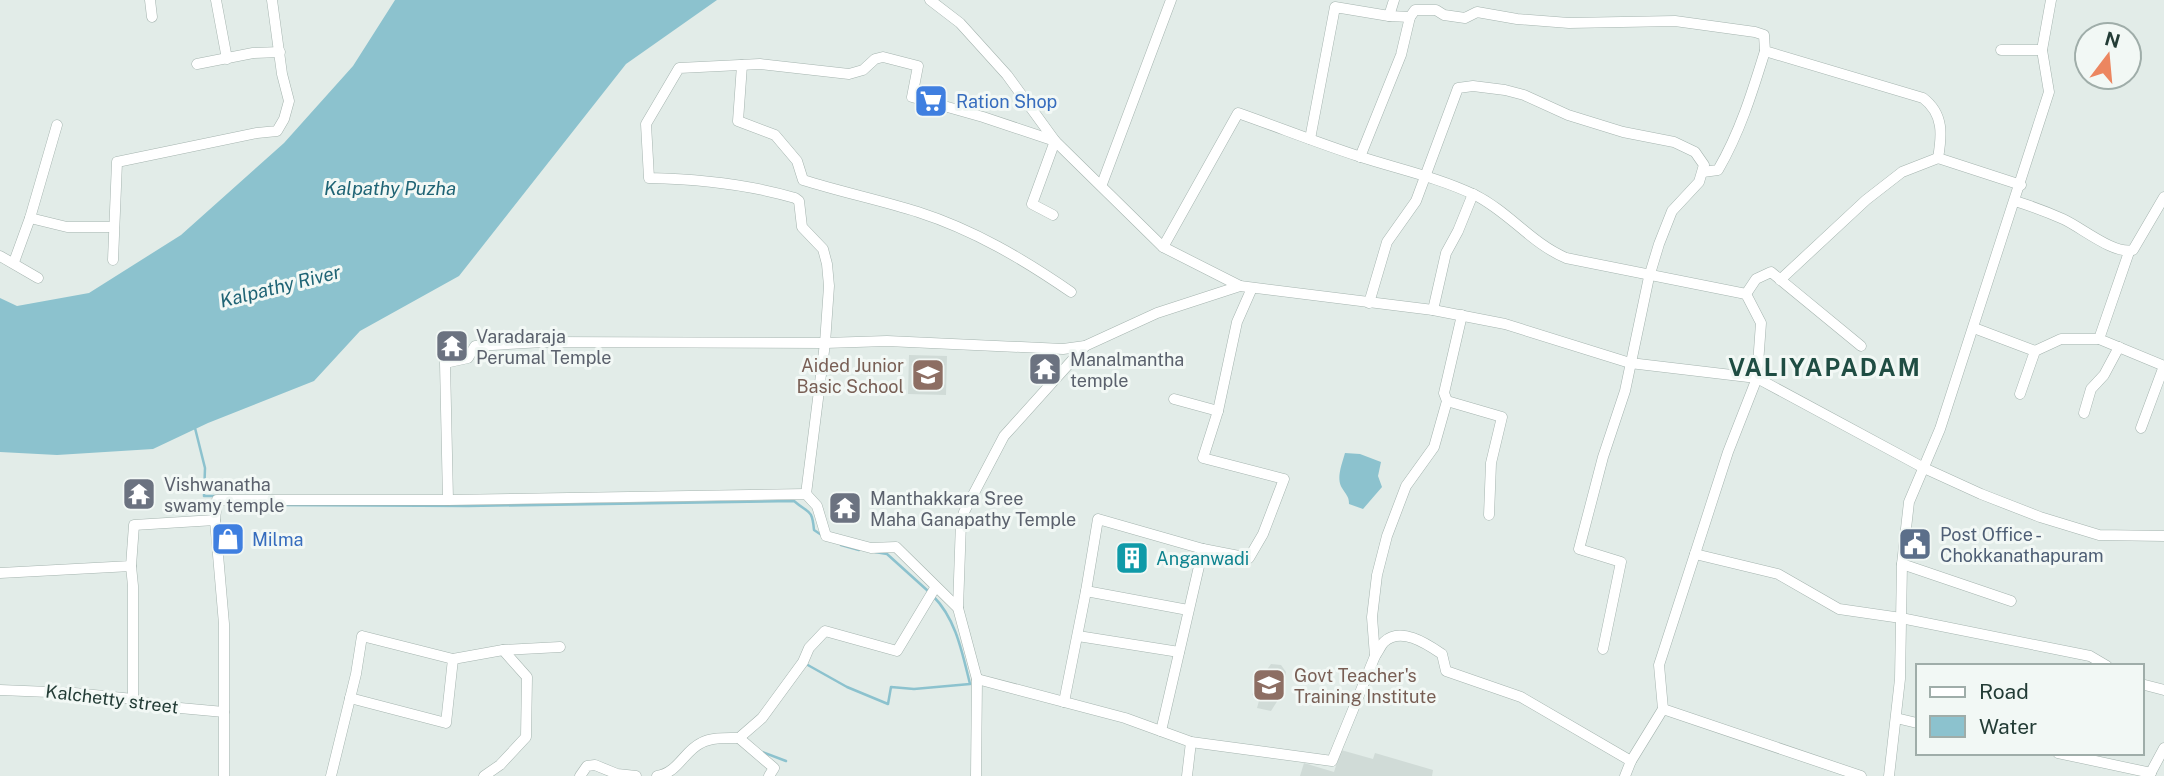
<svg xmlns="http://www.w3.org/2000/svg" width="2164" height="776" font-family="'Public Sans',sans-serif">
  <rect width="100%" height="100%" fill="#e2ece8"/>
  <g fill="#d0dbd7">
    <path d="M909 355 947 356 946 395 908 394Z"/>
    <path d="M1271 664 1281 665 1286 672 1278 700 1271 711 1257 708 1260 697 1252 695 1258 674 1266 671Z"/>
    <path d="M1341 750 1373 759 1375 753 1433 770 1432 776H1300L1304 763 1334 772Z"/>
  </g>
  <g fill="#8cc2ce">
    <path d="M395 0H717L626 64 459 276 360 331 314 381 208 423 153 449 57 455 0 452V298L17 306 89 293 181 235 284 143 353 66Z"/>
    <path d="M1345 453 1360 454 1381 462 1378 476 1382 487 1363 509 1349 504C1349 496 1346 495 1342 488 1336 478 1342 464 1345 453Z"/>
  </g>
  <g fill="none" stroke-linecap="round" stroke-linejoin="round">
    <g stroke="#8cc2ce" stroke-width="2.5">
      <path d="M195 428 205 468 204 496H215"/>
      <path d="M273 505 468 506 794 501C809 514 812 508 814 530L823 536"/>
      <path d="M841 545 859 550"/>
      <path d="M875 552 887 554 928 591"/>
      <path d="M806 664 847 687 888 704 891 687 914 689 970 684C962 652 956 619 933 596"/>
      <path d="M762 752 786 761"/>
    </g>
    <defs>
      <g id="minor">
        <path d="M150 0 152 17"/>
        <path d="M216 0 227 59"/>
        <path d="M930 0 960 23 1007 75 1055 141 1032 204 1053 215"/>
        <path d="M1410 17 1415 10H1436L1444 15 1465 18 1477 12 1517 19 1569 23 1675 21 1755 32 1764 35 1765 51 1923 98C1944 114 1942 135 1938 158L2021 185"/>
        <path d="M2001 50H2042"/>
        <path d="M197 64 253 53 280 52"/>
        <path d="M742 65 738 121 775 135 797 161 803 180C841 192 880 200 918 212 974 230 1023 259 1071 292"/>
        <path d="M1310 139 1335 7 1389 16 1394 0"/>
        <path d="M1360 157 1401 55 1410 17 1389 16"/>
        <path d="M1703 172 1718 170C1740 132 1752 93 1765 51"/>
        <path d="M1102 184 1171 0"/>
        <path d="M2015 201C2031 206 2047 212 2063 219 2081 227 2114 255 2133 250L2164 197"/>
        <path d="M30 218 67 227H114"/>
        <path d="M1163 247 1238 113C1278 127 1318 143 1358 156 1398 169 1437 177 1475 195 1509 212 1531 243 1566 258L1746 294 1756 279 1771 272 1861 346"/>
        <path d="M2129 252 2099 339 2164 366"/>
        <path d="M0 256 38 278"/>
        <path d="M113 260 117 162 257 133 277 131 284 119 289 101 282 74 272 0"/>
        <path d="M14 262 30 218 57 125"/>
        <path d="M1780 280 1866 200 1902 172 1938 158"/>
        <path d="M1369 303 1387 242 1416 201 1458 88 1473 86 1505 90 1524 95 1568 115 1623 132 1674 142 1695 152 1704 165 1699 182 1672 211 1659 244 1649 277 1625 391 1603 457 1579 549 1621 562 1603 649"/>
        <path d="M1433 310 1446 253 1458 231 1473 194"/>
        <path d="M1974 328 2035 351 2020 394"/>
        <path d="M2035 351 2061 339H2099"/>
        <path d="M1174 399 1218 411"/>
        <path d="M1447 401 1502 417 1491 463 1489 515"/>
        <path d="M2084 413 2091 389 2104 375 2119 347"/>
        <path d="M2141 428 2164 366"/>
        <path d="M806 494 825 343 829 286 827 264 823 249 802 227 799 201 795 198C747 184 700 179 649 178L646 124 679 68 760 64 849 74 863 70 875 59 883 57 918 66 912 97 983 117 1055 141 1163 247 1240 286"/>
        <path d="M448 500 445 363 468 358 475 346 543 342 825 343 887 341 1063 349 1085 346 1157 313 1240 286 1433 310 1505 324 1630 363 1757 378 1924 468 1981 494 2040 517 2099 535 2164 536"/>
        <path d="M1203 549 1249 558 1263 534 1284 479 1203 458 1218 411 1237 322 1252 288"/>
        <path d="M1695 554 1778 574 1839 609 1901 618 2090 656 2107 666"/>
        <path d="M1902 564 2011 601"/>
        <path d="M131 566 133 586V699"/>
        <path d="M0 573 131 566 134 525 215 520"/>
        <path d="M1086 591 1188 610"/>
        <path d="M958 608 961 522 964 512 1004 436 1085 346"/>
        <path d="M1078 636 1179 652"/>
        <path d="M503 650 560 647"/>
        <path d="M1375 656 1372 617 1377 575 1387 536 1406 486 1434 447 1447 401 1444 393 1462 315"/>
        <path d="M977 679 1125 718 1191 742 1332 761 1375 656C1378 652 1381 645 1384 642 1401 626 1427 644 1442 654L1446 671 1521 697 1631 761"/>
        <path d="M2141 684 2164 690"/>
        <path d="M0 690 74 693 133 699 158 706 224 712"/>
        <path d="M350 698 446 723 453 659"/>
        <path d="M1064 702 1086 591 1098 519 1203 549 1161 731"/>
        <path d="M1663 709 1659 665 1728 452 1757 378 1761 323 1746 294"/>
        <path d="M1896 718 1917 723"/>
        <path d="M739 738 774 768 769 776"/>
        <path d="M2058 753 2151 773"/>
        <path d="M224 776V624L215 520 217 500H448L806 494 817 506 826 536 871 548 896 547 958 608 977 679 976 776"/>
        <path d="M331 776 356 674 362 636 453 659 503 650 527 677 526 737 500 765 484 776"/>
        <path d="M580 776 587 766 595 765 617 774 636 776"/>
        <path d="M657 776C678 773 684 751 701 743 712 737 727 738 739 738L762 718 803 662 809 648 825 631 897 651 935 588"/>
        <path d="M1187 776 1191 742"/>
        <path d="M1625 776 1631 761 1663 709 1861 776"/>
        <path d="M1889 776 1900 679 1902 564 1909 502 1940 429 2049 92 2042 50 2051 0"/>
        <path d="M2149 776 2164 748"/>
      </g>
    </defs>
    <use href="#minor" stroke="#a5b4af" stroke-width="11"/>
    <use href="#minor" stroke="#fff" stroke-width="10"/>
  </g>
  <defs>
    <symbol id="supermarket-square" viewBox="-11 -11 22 22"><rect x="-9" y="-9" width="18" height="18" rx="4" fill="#3f7fe0" stroke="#f2f8f5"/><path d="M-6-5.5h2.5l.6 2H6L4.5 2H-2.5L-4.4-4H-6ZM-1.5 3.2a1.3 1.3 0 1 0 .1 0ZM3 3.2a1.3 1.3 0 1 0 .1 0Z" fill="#fff"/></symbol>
    <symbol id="temple-square" viewBox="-11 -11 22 22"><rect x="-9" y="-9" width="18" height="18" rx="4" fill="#6b7280" stroke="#f2f8f5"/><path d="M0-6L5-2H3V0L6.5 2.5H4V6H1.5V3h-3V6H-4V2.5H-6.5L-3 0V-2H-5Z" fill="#fff"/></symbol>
    <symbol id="school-square" viewBox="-11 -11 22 22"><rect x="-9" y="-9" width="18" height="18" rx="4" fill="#8d6e63" stroke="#f2f8f5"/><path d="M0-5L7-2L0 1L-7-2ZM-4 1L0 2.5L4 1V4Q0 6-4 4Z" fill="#fff"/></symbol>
    <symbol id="shop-square" viewBox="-11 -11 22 22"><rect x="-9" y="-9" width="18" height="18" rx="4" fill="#3f7fe0" stroke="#f2f8f5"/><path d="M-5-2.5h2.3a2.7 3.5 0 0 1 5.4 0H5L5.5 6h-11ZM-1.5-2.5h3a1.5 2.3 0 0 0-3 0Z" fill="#fff"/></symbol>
    <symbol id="civic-square" viewBox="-11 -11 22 22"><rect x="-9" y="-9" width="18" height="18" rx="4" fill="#5c6f8a" stroke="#f2f8f5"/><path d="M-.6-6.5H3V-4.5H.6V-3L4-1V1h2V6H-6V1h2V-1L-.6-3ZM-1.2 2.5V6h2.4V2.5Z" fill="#fff"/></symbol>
    <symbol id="building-square" viewBox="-11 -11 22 22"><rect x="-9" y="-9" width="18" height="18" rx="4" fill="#0f9aa8" stroke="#f2f8f5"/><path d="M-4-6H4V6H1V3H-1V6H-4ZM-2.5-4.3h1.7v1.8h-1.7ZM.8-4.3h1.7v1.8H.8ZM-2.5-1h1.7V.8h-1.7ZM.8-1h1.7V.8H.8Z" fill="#fff"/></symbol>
    <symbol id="university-square" viewBox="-11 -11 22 22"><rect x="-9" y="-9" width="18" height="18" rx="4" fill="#8d6e63" stroke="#f2f8f5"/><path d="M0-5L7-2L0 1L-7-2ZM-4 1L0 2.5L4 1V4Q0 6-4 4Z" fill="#fff"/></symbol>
  </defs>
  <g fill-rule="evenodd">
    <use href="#supermarket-square" x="912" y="82" width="38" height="38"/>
    <use href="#temple-square" x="433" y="327" width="38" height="38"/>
    <use href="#temple-square" x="1026" y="350" width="38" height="38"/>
    <use href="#school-square" x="909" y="356" width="38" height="38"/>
    <use href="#temple-square" x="120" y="475" width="38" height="38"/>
    <use href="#temple-square" x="826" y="489" width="38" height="38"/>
    <use href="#shop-square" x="209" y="520" width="38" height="38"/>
    <use href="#civic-square" x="1896" y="525" width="38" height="38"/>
    <use href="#building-square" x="1113" y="539" width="38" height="38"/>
    <use href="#university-square" x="1250" y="666" width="38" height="38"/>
  </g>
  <g text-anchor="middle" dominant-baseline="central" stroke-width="6" stroke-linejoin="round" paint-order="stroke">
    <g font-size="18" fill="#366cbe" stroke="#f2f8f5" text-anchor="start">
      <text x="956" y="101">Ration Shop</text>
      <text x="252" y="539">Milma</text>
    </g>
    <g font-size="18" fill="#5b616d" stroke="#f2f8f5" text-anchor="start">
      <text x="476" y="336">Varadaraja<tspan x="476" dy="21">Perumal Temple</tspan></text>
      <text x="1070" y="359">Manalmantha<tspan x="1070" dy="21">temple</tspan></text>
      <text x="164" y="484">Vishwanatha<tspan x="164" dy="21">swamy temple</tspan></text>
      <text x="870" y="498">Manthakkara Sree<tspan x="870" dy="21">Maha Ganapathy Temple</tspan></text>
    </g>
    <g font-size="18" fill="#785e54" stroke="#f2f8f5" text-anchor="end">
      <text x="904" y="365">Aided Junior<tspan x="904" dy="21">Basic School</tspan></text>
      <text x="1294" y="675" text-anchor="start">Govt Teacher's<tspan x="1294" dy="21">Training Institute</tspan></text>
    </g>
    <g font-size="18" fill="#4e5e75" stroke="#f2f8f5" text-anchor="start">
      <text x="1940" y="534">Post Office -<tspan x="1940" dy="21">Chokkanathapuram</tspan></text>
    </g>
    <g font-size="18" fill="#0d838f" stroke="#f2f8f5" text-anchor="start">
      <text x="1156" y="558">Anganwadi</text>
    </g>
    <g font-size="18" fill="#233c36" stroke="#f2f8f5">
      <text transform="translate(112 699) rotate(7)">Kalchetty street</text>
    </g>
    <g font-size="19" font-style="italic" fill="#1f6475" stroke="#f2f8f5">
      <text x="390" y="188">Kalpathy Puzha</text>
      <text transform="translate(280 286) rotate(-14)">Kalpathy River</text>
    </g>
    <g font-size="24" font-weight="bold" letter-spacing="2" fill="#1f4d43" stroke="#f2f8f5">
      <text x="1825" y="367">VALIYAPADAM</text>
    </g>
  </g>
  <rect x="1916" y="664" width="228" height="91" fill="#f2f8f5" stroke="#9fada9" stroke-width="2"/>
  <rect x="1930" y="687" width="35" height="10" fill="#ffffff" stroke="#9fada9" stroke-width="2"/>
  <text x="1979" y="699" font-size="21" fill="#233c36">Road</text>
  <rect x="1930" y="716" width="35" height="21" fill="#8cc2ce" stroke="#9fada9" stroke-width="2"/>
  <text x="1979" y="734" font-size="21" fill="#233c36">Water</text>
  <g transform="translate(2108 56) rotate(16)"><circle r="33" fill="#f2f8f5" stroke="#9fada9" stroke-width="2"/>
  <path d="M0-5L12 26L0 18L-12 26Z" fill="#ec8660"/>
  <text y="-10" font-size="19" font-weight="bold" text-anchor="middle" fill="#233c36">N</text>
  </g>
</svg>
